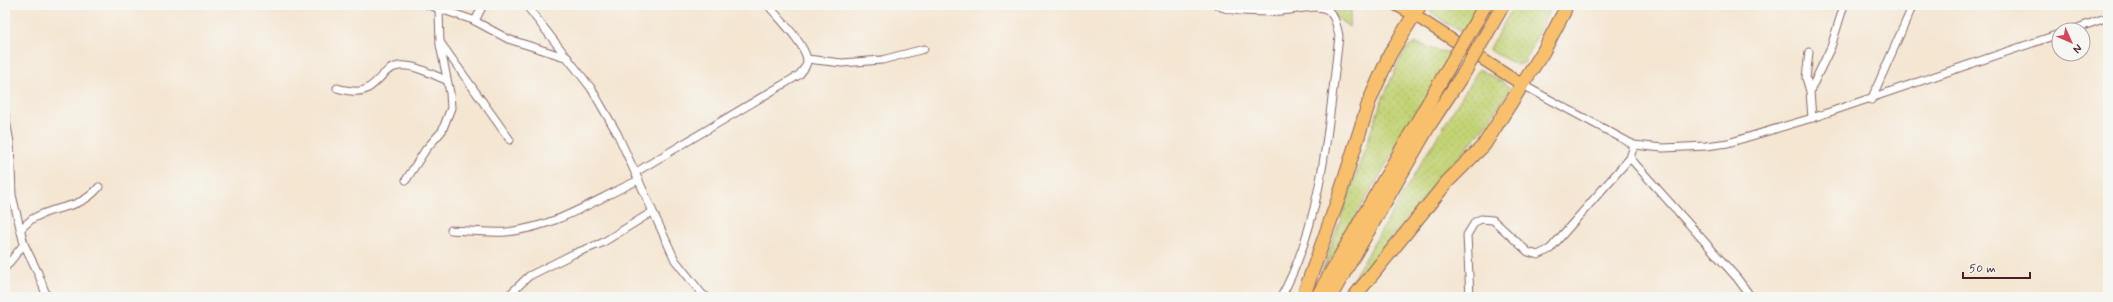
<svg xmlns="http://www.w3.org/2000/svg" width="2113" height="302" font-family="Mynerve,sans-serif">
  <defs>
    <pattern id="grass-dots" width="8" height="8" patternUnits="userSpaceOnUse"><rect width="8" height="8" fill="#c2d375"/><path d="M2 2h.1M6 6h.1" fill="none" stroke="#a8b565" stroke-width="1.8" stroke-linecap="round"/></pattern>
  </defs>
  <rect width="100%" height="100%" fill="#f6f6f2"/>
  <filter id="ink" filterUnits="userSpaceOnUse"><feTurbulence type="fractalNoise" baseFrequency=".025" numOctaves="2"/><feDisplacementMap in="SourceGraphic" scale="8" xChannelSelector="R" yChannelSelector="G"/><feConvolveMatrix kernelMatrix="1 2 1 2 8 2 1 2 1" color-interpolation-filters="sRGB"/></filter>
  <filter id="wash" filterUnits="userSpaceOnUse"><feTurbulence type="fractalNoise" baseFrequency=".012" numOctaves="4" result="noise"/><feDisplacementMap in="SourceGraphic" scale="16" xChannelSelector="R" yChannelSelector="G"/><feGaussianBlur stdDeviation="0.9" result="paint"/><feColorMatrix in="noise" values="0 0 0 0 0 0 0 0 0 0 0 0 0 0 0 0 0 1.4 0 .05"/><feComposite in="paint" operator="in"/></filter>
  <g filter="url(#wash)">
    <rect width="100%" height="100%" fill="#f4e6d1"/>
    <g fill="url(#grass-dots)" stroke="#867950">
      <path d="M1320 5H1352L1349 27Z"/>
      <path d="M1431 5H1480L1465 32 1447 24 1430 11Z"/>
      <path d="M1514 5H1552L1524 63 1517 65 1489 50Z"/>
      <path d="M1416 43 1438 51 1453 52 1321 275 1382 100 1402 55 1407 48Z"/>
      <path d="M1479 69 1504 83 1510 88 1490 120 1344 294 1423 160Z"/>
    </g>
  </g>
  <g filter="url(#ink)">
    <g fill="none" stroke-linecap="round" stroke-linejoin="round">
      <defs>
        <g id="street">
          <path d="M428 5 473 20 508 39 568 58"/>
          <path d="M526 5 591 88 617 133 675 260 702 294 707 297"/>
          <path d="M1217 5C1232 14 1272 12 1290 10 1301 9 1316 4 1326 9 1335 14 1337 27 1339 36 1329 121 1323 221 1281 297"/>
          <path d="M475 21 483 5"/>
          <path d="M2072 30 2108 17"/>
          <path d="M440 42 510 140"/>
          <path d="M1809 52 1806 78 1810 91"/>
          <path d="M807 59 842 63 882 60 924 49"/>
          <path d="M1521 84 1634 145 1663 148 1706 146 1728 143 1812 118 2059 34"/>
          <path d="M337 88C345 90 356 93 364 90 378 85 383 68 399 66 414 64 433 75 446 80"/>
          <path d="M1871 100 1913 5"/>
          <path d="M5 115 10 143 12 195 24 244 38 273 47 297"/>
          <path d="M1812 118 1810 91 1831 47 1844 5"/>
          <path d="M1630 158 1737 278 1751 297"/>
          <path d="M636 172 799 75C803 70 808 65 807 59 803 41 779 19 768 5"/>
          <path d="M406 180 426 149 442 131 451 108 450 93 440 45 439 9"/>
          <path d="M20 230C24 226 28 222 32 219 56 204 79 211 99 187"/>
          <path d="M451 230C469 231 488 233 506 232 557 227 594 200 639 180"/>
          <path d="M5 268 24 244"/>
          <path d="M507 297 529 276 573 254 602 243 652 212"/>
          <path d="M1470 297 1467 235 1475 222 1481 219 1493 220 1528 252 1538 255 1550 249 1630 158 1634 145"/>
        </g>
        <path id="primary" d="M1396 5 1414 15 1521 84"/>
        <g id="highway">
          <path d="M1475 23 1485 5"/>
          <path d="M1487 33 1503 5"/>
          <path d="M1303 297 1339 197 1369 102 1390 54 1420 5"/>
          <path d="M1317 297 1450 65"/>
          <path d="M1330 297 1430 124 1465 71"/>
          <path d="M1354 297 1447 182 1484 145 1543 52 1564 12 1566 5"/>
        </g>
      </defs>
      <use href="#street" stroke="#866565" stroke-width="9"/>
      <use href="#primary" stroke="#866565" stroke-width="13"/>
      <use href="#highway" stroke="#866565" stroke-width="15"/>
      <use href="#street" stroke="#fff" stroke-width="7"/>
      <use href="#primary" stroke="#f8bf6c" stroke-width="11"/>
      <use href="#highway" stroke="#f8bf6c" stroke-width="13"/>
      <defs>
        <g id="highway-bridge">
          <path d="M1450 65 1475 23"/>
          <path d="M1465 71 1487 33"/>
        </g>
      </defs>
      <use href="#highway-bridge" stroke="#866565" stroke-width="15" stroke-linecap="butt"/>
      <use href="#highway-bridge" stroke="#f8bf6c" stroke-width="13"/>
    </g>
  </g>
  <rect width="2113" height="302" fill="none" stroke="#f6f6f2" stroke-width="20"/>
  <g transform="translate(2071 42) rotate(135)"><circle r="19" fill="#f6f6f2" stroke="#b1a0a2"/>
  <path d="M0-3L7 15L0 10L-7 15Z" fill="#d1495b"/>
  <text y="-6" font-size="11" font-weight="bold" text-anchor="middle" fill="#4a1f2b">N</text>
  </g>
  <path d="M1963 272v6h67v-6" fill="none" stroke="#4a1f2b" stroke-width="2"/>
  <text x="1969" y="272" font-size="12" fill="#4a1f2b" stroke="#f6f6f2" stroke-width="3" paint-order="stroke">50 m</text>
</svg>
